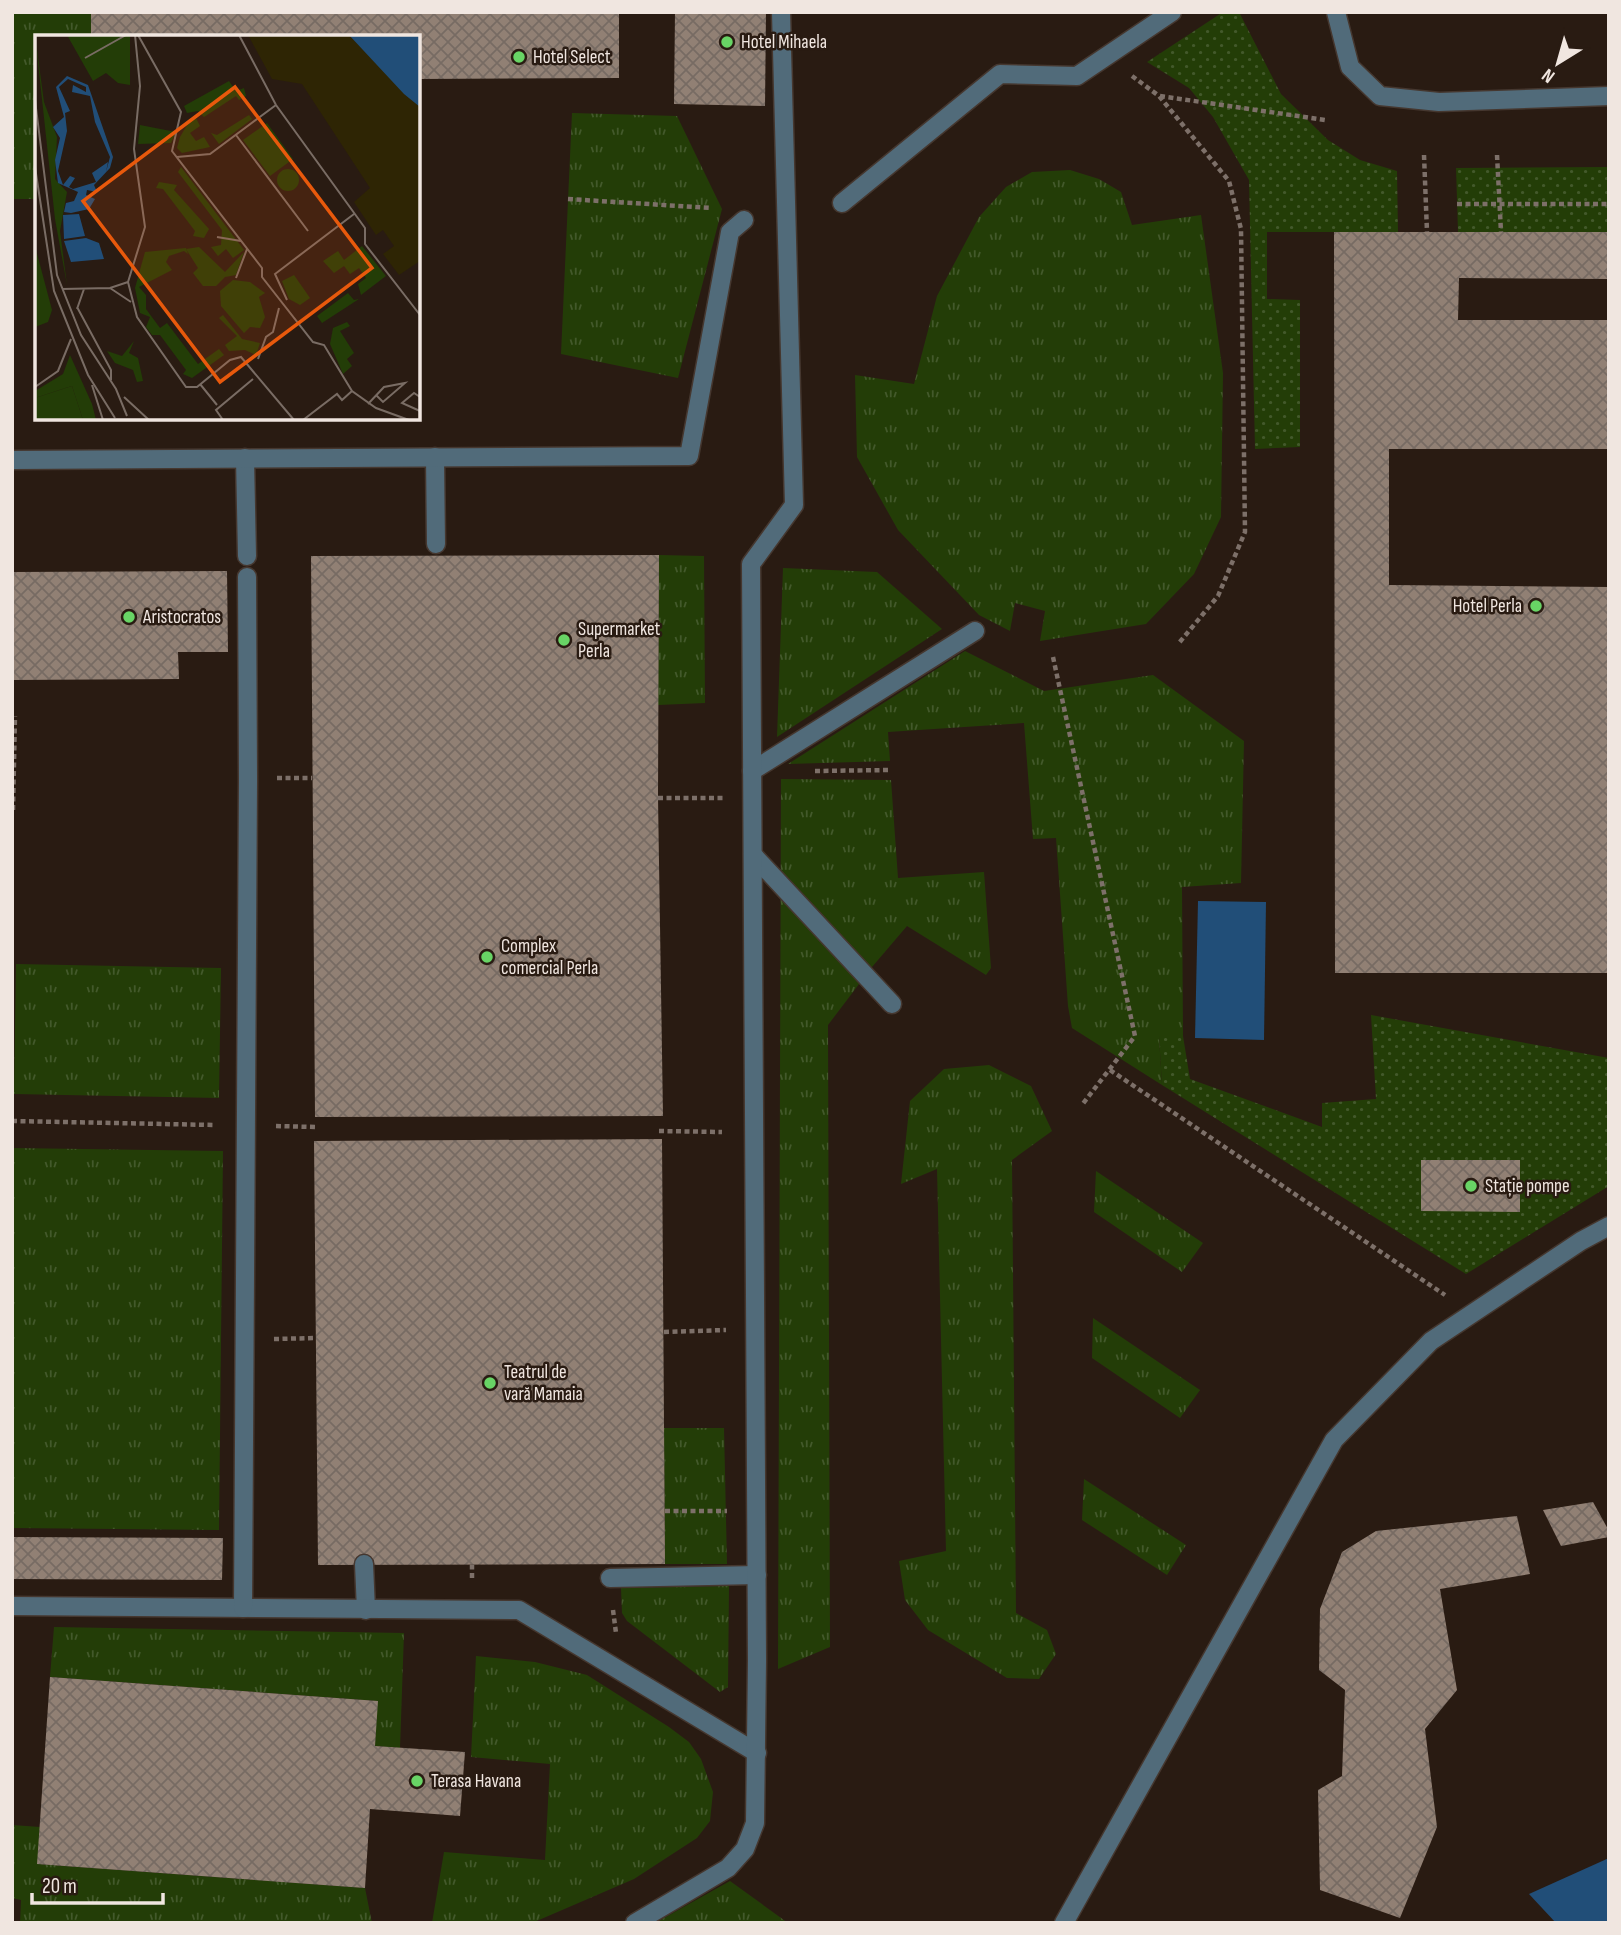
<svg xmlns="http://www.w3.org/2000/svg" width="1621" height="1935" font-family="'Sofia Sans Condensed',sans-serif">
  <defs>
    <pattern id="grass-tufts" width="24" height="20" patternUnits="userSpaceOnUse" patternTransform="scale(1.75)"><rect width="24" height="20" fill="#233d07"/><path d="M3 7l-1-3M5 7V3M7 7l1-3M15 17l-1-3M17 17v-4M19 17l1-3" fill="none" stroke="#43592b"/></pattern>
    <pattern id="garden-dots" width="8" height="8" patternUnits="userSpaceOnUse" patternTransform="scale(1.75)"><rect width="8" height="8" fill="#233d07"/><path d="M2 2h.1M6 6h.1" fill="none" stroke="#43592b" stroke-width="1.8" stroke-linecap="round"/></pattern>
    <pattern id="building-cross-hatch" width="8" height="8" patternUnits="userSpaceOnUse" patternTransform="scale(1.75)"><rect width="8" height="8" fill="#918074"/><path d="M0 0l8 8M0 8l8-8" fill="none" stroke="#776b63"/></pattern>
  </defs>
  <rect width="100%" height="100%" fill="#291b12"/>
  <g fill="url(#grass-tufts)">
    <path d="M12 12H91V37H37V199H12Z"/>
    <path d="M572 113 677 116 722 209 678 378 561 354Z"/>
    <path d="M1070 170 1099 179 1121 192 1132 225 1201 215 1223 373 1221 517 1194 574 1146 624 1040 641 1045 611 1015 603 1010 631 979 615 898 530 857 457 855 375 914 384 937 296 979 217 1006 187 1032 172Z"/>
    <path d="M659 555 704 556 705 703 658 705Z"/>
    <path d="M783 568 877 572 942 629 777 737Z"/>
    <path d="M965 651 1044 691 1153 675 1244 741 1241 883 1182 887 1183 1036H1159L1162 1085 1072 1028 1068 1006 1056 838 1033 839 1024 723 888 732 890 761 788 764Z"/>
    <path d="M781 779 891 780 898 878 984 872 991 968 986 975 907 926 872 967 828 1025 830 1647 778 1669Z"/>
    <path d="M16 964 221 968 219 1098 14 1094Z"/>
    <path d="M989 1065 1031 1086 1052 1131 1012 1160 1016 1613 1047 1630 1056 1654 1039 1679 1007 1678 928 1630 905 1600 899 1561 946 1551 937 1169 901 1184 910 1101 944 1069Z"/>
    <path d="M12 1148 223 1151 219 1530 12 1528Z"/>
    <path d="M1096 1171 1203 1243 1182 1272 1094 1212Z"/>
    <path d="M1093 1318 1200 1390 1180 1418 1092 1358Z"/>
    <path d="M664 1428H724L727 1564H665Z"/>
    <path d="M1084 1479 1186 1545 1167 1575 1082 1520Z"/>
    <path d="M729 1586 728 1687 720 1692 627 1621 622 1613 621 1588Z"/>
    <path d="M54 1627 404 1633 400 1748 375 1746 377 1701 50 1677Z"/>
    <path d="M476 1656 535 1662 587 1675 669 1727 689 1742 701 1759 713 1792 710 1821 697 1838 634 1879 532 1923H432L444 1852 545 1860 550 1764 471 1757Z"/>
    <path d="M12 1825 40 1827 38 1864 365 1888 372 1923H20L21 1900 12 1898Z"/>
    <path d="M730 1881 788 1923H655Z"/>
  </g>
  <g fill="url(#garden-dots)">
    <path d="M1223 12H1239L1281 94 1328 140 1360 160 1397 171 1398 232H1267V299L1300 300V447L1255 449 1249 180 1213 117 1189 88 1147 62Z"/>
    <path d="M1609 167V232H1458L1456 168Z"/>
    <path d="M1371 1015 1609 1058V1186L1466 1274 1162 1085 1159 1036H1183L1190 1079 1322 1127V1103L1376 1099Z"/>
  </g>
  <g fill="#214e78">
    <path d="M1198 901 1266 902 1264 1040 1195 1038Z"/>
    <path d="M1609 1858V1923H1556L1529 1894Z"/>
  </g>
  <g fill="url(#building-cross-hatch)">
    <path d="M91 12H619V78L418 79V37H91Z"/>
    <path d="M675 12H766L765 106 674 104Z"/>
    <path d="M1334 232H1609V279L1459 278 1458 320H1609V449H1389V585L1609 587V973H1335Z"/>
    <path d="M659 555 658 798 663 1116 315 1117 311 556Z"/>
    <path d="M227 571 228 652H178L179 679 12 680V572Z"/>
    <path d="M662 1139 665 1564 318 1565 314 1141Z"/>
    <path d="M1421 1160H1520V1212L1421 1211Z"/>
    <path d="M1593 1502 1609 1531V1537L1561 1546 1543 1510Z"/>
    <path d="M1517 1516 1530 1574 1440 1589 1457 1690 1425 1729 1437 1827 1400 1918 1320 1890 1318 1790 1342 1776 1345 1690 1319 1670 1320 1609 1342 1552 1376 1531Z"/>
    <path d="M12 1537 223 1538 222 1580 12 1579Z"/>
    <path d="M50 1677 378 1701 375 1746 465 1752 460 1816 370 1809 365 1888 37 1864Z"/>
  </g>
  <g fill="none" stroke-linecap="round" stroke-linejoin="round">
    <defs>
      <g id="lane">
        <path d="M1336 12 1350 67 1380 96 1439 102 1609 96"/>
        <path d="M752 771 975 631"/>
        <path d="M753 855 892 1004"/>
        <path d="M364 1564 366 1610"/>
        <path d="M610 1578 757 1575"/>
        <path d="M12 1606 519 1610 757 1753"/>
        <path d="M243 1608 248 779 247 577"/>
        <path d="M635 1923 728 1868 745 1849 755 1823 757 1661 751 564 794 505 781 12"/>
        <path d="M1064 1923 1334 1440 1431 1341 1581 1241 1609 1226"/>
      </g>
      <g id="street">
        <path d="M842 203 1000 74 1077 76 1172 12"/>
        <path d="M435 457 436 544"/>
        <path d="M245 458 247 556"/>
        <path d="M12 460 689 456 730 232 744 220"/>
      </g>
    </defs>
    <use href="#lane" stroke="#45372f" stroke-width="21"/>
    <use href="#street" stroke="#45372f" stroke-width="21"/>
    <g stroke="#7d7069" stroke-width="4.5" stroke-dasharray="5 3.5" stroke-linecap="butt">
      <path d="M1132 76 1159 96 1229 181 1241 229 1245 532 1218 596 1179 643"/>
      <path d="M1160 96 1325 120"/>
      <path d="M1424 155 1427 232"/>
      <path d="M1497 155 1501 232"/>
      <path d="M568 199 711 208"/>
      <path d="M1457 204H1609"/>
      <path d="M1053 657 1135 1036 1082 1105"/>
      <path d="M815 771 891 770"/>
      <path d="M277 778H312"/>
      <path d="M658 798H723"/>
      <path d="M13 810 15 716"/>
      <path d="M1110 1070 1445 1295"/>
      <path d="M12 1121 214 1125"/>
      <path d="M276 1126 315 1127"/>
      <path d="M659 1131 722 1132"/>
      <path d="M664 1332 726 1330"/>
      <path d="M274 1339 316 1338"/>
      <path d="M665 1511H727"/>
      <path d="M472 1578V1564"/>
      <path d="M613 1610 616 1633"/>
    </g>
    <use href="#lane" stroke="#516b7a" stroke-width="18"/>
    <use href="#street" stroke="#516b7a" stroke-width="18"/>
  </g>
  <g fill="#68d465" stroke="#291b12" stroke-width="2.5">
    <circle cx="727" cy="42" r="7"/>
    <circle cx="519" cy="57" r="7"/>
    <circle cx="1536" cy="606" r="7"/>
    <circle cx="129" cy="617" r="7"/>
    <circle cx="564" cy="640" r="7"/>
    <circle cx="487" cy="957" r="7"/>
    <circle cx="1471" cy="1186" r="7"/>
    <circle cx="490" cy="1383" r="7"/>
    <circle cx="417" cy="1781" r="7"/>
  </g>
  <g text-anchor="middle" dominant-baseline="central" stroke-width="5" stroke-linejoin="round" paint-order="stroke">
    <g font-size="19" fill="#f0e6e0" stroke="#291b12" text-anchor="start">
      <text x="741" y="42">Hotel Mihaela</text>
      <text x="533" y="57">Hotel Select</text>
      <text x="1522" y="606" text-anchor="end">Hotel Perla</text>
      <text x="143" y="617">Aristocratos</text>
      <text x="578" y="629">Supermarket<tspan x="578" dy="22">Perla</tspan></text>
      <text x="501" y="946">Complex<tspan x="501" dy="22">comercial Perla</tspan></text>
      <text x="1485" y="1186">Stație pompe</text>
      <text x="504" y="1372">Teatrul de<tspan x="504" dy="22">vară Mamaia</tspan></text>
      <text x="431" y="1781">Terasa Havana</text>
    </g>
  </g>
  <g transform="translate(35 35)">
    <rect width="385" height="385" fill="#291b12"/>
    <path d="M0 0 9 67 22 102 20 144 32 157 25 196 32 250 20 184ZM32 0H95V50L83 48 71 38 58 46ZM194 46 201 56 209 53 211 61 204 65 201 61 169 82 163 76 152 78 149 71ZM214 80 217 84 184 109 176 98 182 100ZM161 83 165 91 155 98 161 106 169 102 175 112 147 118 142 113 145 102 155 85ZM232 88 258 124 235 141 208 105ZM105 90 141 97 136 108 103 109ZM146 132 209 215 198 223 191 214 183 221 176 212 186 210 187 195 143 137ZM242 145a11 11 0 1 1 22 0a11 11 0 1 1-22 0ZM124 147 142 150 139 155 174 194 169 203 158 201 160 196 128 154 121 153ZM0 211 17 275 13 287 0 292ZM327 211 351 241 326 260 323 249 331 243 324 233 315 239 309 231 299 238 288 226 303 216 309 225ZM164 212 190 237 209 217 201 240 190 242 181 251H168L158 238 163 233 151 214ZM259 240 275 263 265 270 254 264 247 246ZM198 245 215 247 230 258 224 262 230 282 225 293 215 292 209 298 186 271 185 256ZM313 258 319 265 324 264 287 288 282 281ZM312 287 315 291 305 296 319 318 312 324 317 331 308 339 295 309 298 293ZM99 306 94 318 103 323 108 346 102 347 98 335 80 328 72 316 87 321ZM35 320 57 369 61 385H48L37 351 0 363V356L28 339Z" fill="#233d07"/>
    <path d="M213 0H314L385 72V226L364 240 348 219 359 211 348 195 341 200 319 167 335 153 267 49 237 44Z" fill="#2e2504"/>
    <path d="M151 213 153 219 149 216 134 221 131 227 137 235 104 252 111 260V274L125 293 132 288 163 329 184 314 189 320 157 343 148 339 151 335 125 300H117L111 292 115 282 105 278 100 253 110 217ZM188 280 207 304 225 308 221 320 210 315 194 316 190 310 202 301 184 283Z" fill="#233d07"/>
    <path d="M37 351 48 385H0V363Z" fill="#233d07"/>
    <path d="M314 0H385V72L369 59ZM32 41 53 50 78 122 75 133 59 150 62 157 52 155 51 160 60 164 54 174 36 178 29 177 31 168 39 166 43 157 23 148 20 125 25 103 18 92 29 82 21 52ZM33 44 51 52V57L38 50 37 57 55 61 60 87 75 122 71 137 73 127 57 138 61 147 38 154 34 152 40 143 35 141 28 150 23 136 32 96 30 78 35 76 24 52ZM44 179 50 201 29 204 28 180ZM51 203 64 208 69 224 36 227 29 206Z" fill="#214e78" fill-rule="evenodd"/>
    <path fill="none" stroke="#796c64" stroke-width="2" d="M100 0 105 51 99 114 110 192 93 247 102 282 151 352H162L195 325 206 322 259 385M103 0 146 77 137 116 227 233V242L278 307 289 310 317 356 341 373 374 385M204 0 241 70 330 193V209L385 280M50 23 91 0M0 65 22 240 46 300 81 354 92 381M201 100 273 196M142 122 175 119 241 70M0 132 19 256 53 340 80 383M182 202 206 206M201 243 212 214M75 253 96 267M27 254 75 253 93 247M252 265 240 239 319 179M42 272 76 335V345M42 274 49 254M223 324 231 302 238 297 244 273M165 349 182 370M57 350 68 385M0 352 23 336 36 304M89 362 114 385M385 362 379 358 367 368 385 376M333 369 349 352 370 348 348 367 341 360M188 385 181 375 218 344M268 385 302 359 307 365 317 356"/>
    <path fill="#e8590c" fill-opacity="0.15" stroke="#e8590c" stroke-width="3.5" d="M200 52 337 233 185 347 48 166Z"/>
    <rect width="385" height="385" fill="none" stroke="#f0e6e0" stroke-width="3.5"/>
  </g>
  <rect width="1621" height="1935" fill="none" stroke="#f0e6e0" stroke-width="28"/>
  <g transform="translate(1558 63) rotate(217)" stroke="#291b12" stroke-width="5" paint-order="stroke">
  <path d="M0-5L12 26L0 18L-12 26Z" fill="#f0e6e0"/>
  <text y="-10" font-size="19" font-weight="bold" text-anchor="middle" fill="#f0e6e0">N</text>
  </g>
  <path d="M32 1893v10h131v-10" fill="none" stroke="#f0e6e0" stroke-width="3.5"/>
  <text x="42" y="1893" font-size="21" fill="#f0e6e0" stroke="#291b12" stroke-width="5" paint-order="stroke">20 m</text>
</svg>
